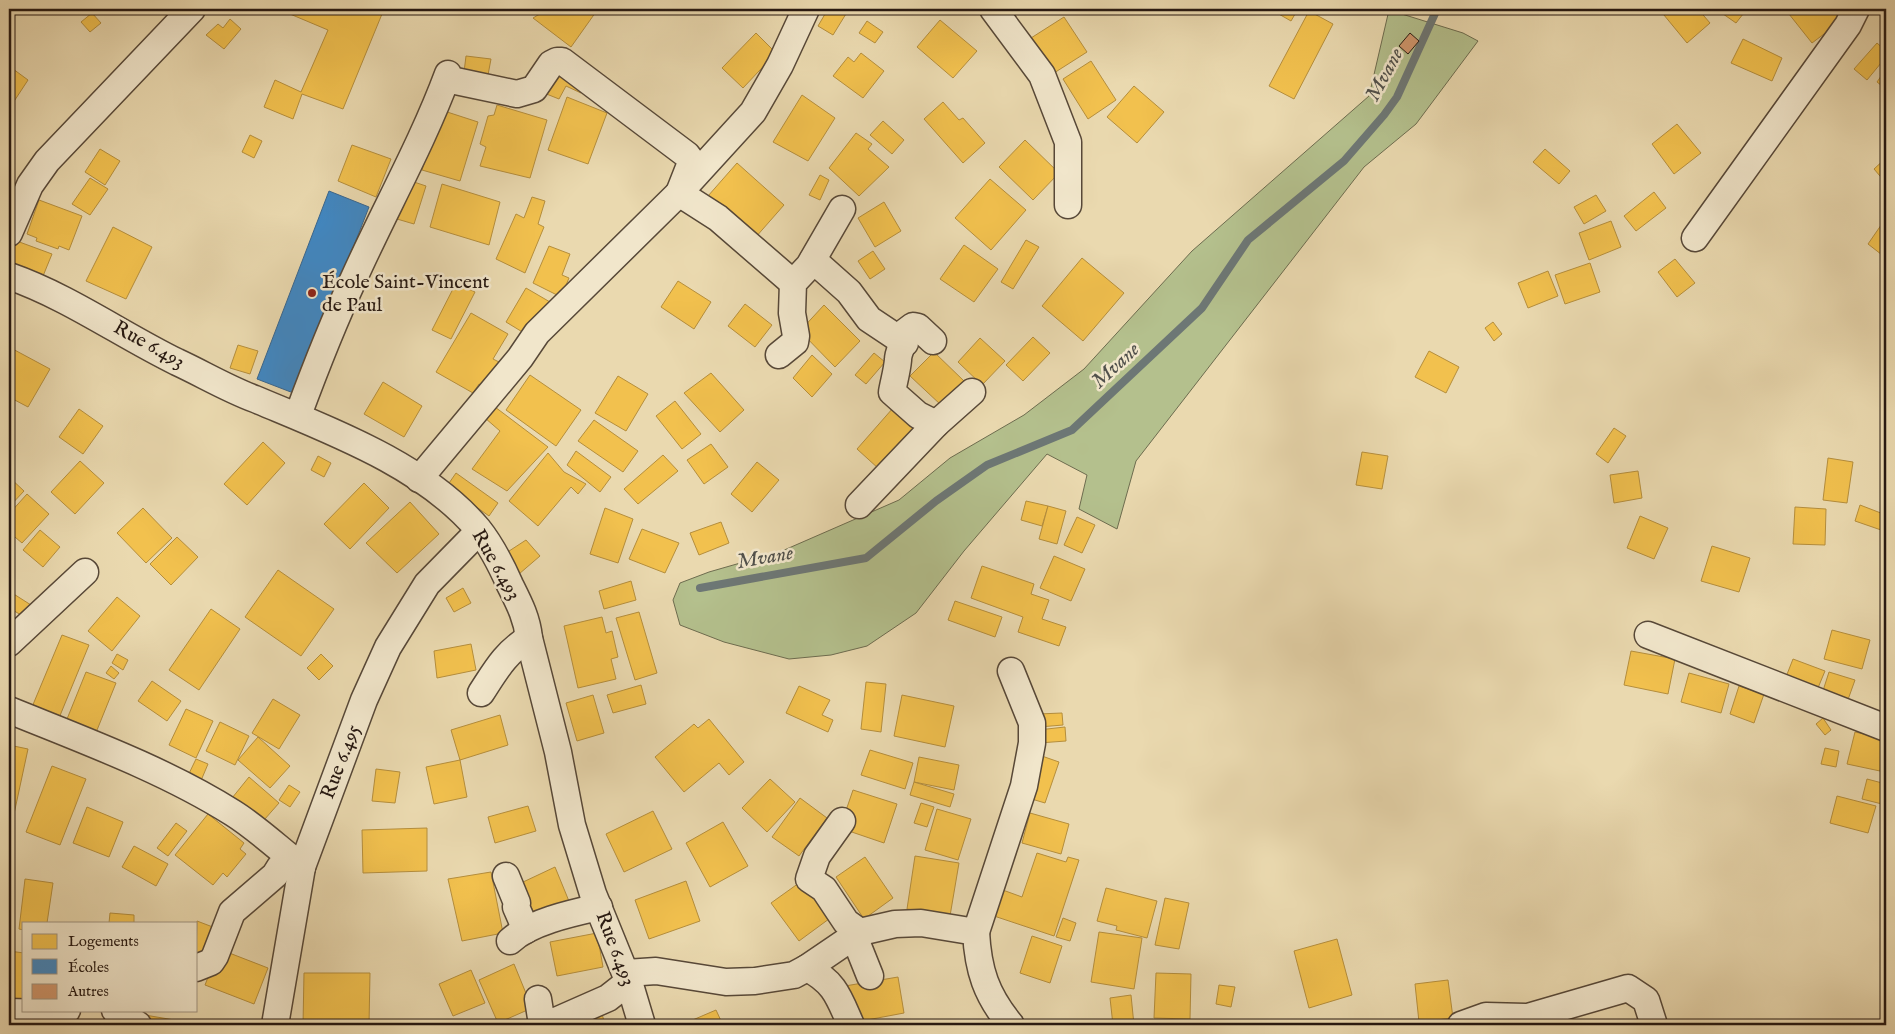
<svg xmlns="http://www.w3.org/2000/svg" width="1895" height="1034" font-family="'IM FELL English',serif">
  <rect width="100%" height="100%" fill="#ead9af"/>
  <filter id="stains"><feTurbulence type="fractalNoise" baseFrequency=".004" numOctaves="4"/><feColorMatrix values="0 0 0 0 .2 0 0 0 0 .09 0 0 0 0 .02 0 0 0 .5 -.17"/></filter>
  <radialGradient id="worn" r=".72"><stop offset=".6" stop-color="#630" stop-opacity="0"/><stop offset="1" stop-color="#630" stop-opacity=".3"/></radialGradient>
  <path fill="#b4c08d" stroke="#6d6c4f" d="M1389 10 1463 33 1478 41 1416 124 1364 167 1136 461 1117 529 1079 509 1087 475 1047 454 964 551 916 613 867 646 831 655 789 659 724 642 680 625 673 600 680 583 709 572 782 551 899 500 950 458 1024 415 1084 369 1192 251 1369 96Z"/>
  <g fill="#f2c14e" stroke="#b58e3c">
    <path d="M292 9H370L382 14 343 109 302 94 293 119 264 107 275 80 301 92 328 30 290 14Z"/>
    <path d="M548 9H598L571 47 533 18Z"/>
    <path d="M828 9H849L833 35 818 26Z"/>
    <path d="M1270 9H1298L1291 21Z"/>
    <path d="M1659 9H1698L1710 23 1687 43Z"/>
    <path d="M1716 9H1747L1736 23Z"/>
    <path d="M1785 9H1843L1848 16 1812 43Z"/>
    <path d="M1309 11 1333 24 1294 99 1269 86Z"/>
    <path d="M92 13 101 23 90 32 81 22Z"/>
    <path d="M1064 17 1087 52 1054 73 1031 38Z"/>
    <path d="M230 19 241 29 224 49 206 35 218 24 223 28Z"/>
    <path d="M940 20 977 51 953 78 917 47Z"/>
    <path d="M867 21 883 32 875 43 859 33Z"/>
    <path d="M756 33 776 53 743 88 722 68Z"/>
    <path d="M1743 39 1782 58 1772 81 1731 63Z"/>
    <path d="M1877 43 1886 51V57L1867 80 1854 69Z"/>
    <path d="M861 53 884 71 863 98 833 76 848 57 854 62Z"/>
    <path d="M466 56 491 59 488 75 464 72Z"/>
    <path d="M1091 61 1116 100 1088 119 1063 79Z"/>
    <path d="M9 66 28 80 9 109Z"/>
    <path d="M557 68 587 83 581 93 566 86 559 99 544 93Z"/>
    <path d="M1886 69V89L1877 82Z"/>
    <path d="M1134 86 1164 112 1137 143 1107 117Z"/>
    <path d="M802 95 835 118 808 161 773 142Z"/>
    <path d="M567 97 607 113 588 164 548 150Z"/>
    <path d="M943 102 959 120 963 118 985 143 963 163 924 119Z"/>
    <path d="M497 105 547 120 530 178 480 166 486 147 480 144 488 116 494 115Z"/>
    <path d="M441 110 478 122 460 181 422 170Z"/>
    <path d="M883 121 904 140 892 154 870 135Z"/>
    <path d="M1677 124 1701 153 1674 174 1652 144Z"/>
    <path d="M856 133 872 144 868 149 889 167 859 196 829 168Z"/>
    <path d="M250 135 262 141 254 158 242 152Z"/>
    <path d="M1025 140 1059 173 1033 200 999 167Z"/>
    <path d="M352 145 391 159 376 197 338 181Z"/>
    <path d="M100 149 120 161 105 185 85 172Z"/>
    <path d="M1545 149 1570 171 1559 184 1533 162Z"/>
    <path d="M1886 158V183L1874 169Z"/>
    <path d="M737 163 784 205 755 238 708 196Z"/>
    <path d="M820 175 829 180 820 200 809 195Z"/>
    <path d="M90 178 108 189 90 215 72 204Z"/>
    <path d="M990 179 1026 210 991 250 955 218Z"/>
    <path d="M408 180 426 186 414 224 397 219Z"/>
    <path d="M442 184 500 202 489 245 430 227Z"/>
    <path d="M1654 192 1666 208 1636 231 1624 216Z"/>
    <path d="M1596 195 1606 211 1584 224 1574 207Z"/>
    <path d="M532 197 545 201 538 224 544 227 525 273 496 259 516 214 524 218Z"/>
    <path d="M39 200 82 216 69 250 59 246 58 249 36 241 37 238 27 234Z"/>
    <path d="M884 202 901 231 875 247 858 218Z"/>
    <path d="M1886 218V258L1868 244Z"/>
    <path d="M1611 221 1621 247 1589 260 1579 233Z"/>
    <path d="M113 227 152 247 126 299 86 281Z"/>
    <path d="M14 240 52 254 43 276 9 264V254Z"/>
    <path d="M1026 240 1039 247 1013 289 1001 282Z"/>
    <path d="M964 245 998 269 974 302 940 279Z"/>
    <path d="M549 246 570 254 562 275 569 278 561 297 533 283Z"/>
    <path d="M873 251 885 269 870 279 858 261Z"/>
    <path d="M1082 258 1124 293 1083 341 1042 306Z"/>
    <path d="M1675 259 1695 283 1677 297 1658 272Z"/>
    <path d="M1590 263 1600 292 1565 304 1555 275Z"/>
    <path d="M1548 271 1558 296 1528 308 1518 283Z"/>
    <path d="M678 281 711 302 694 329 661 307Z"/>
    <path d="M456 283 475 292 451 339 432 330Z"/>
    <path d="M526 288 550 302 529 336 506 322Z"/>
    <path d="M745 304 772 325 755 347 728 326Z"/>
    <path d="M824 305 860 341 835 367 800 331Z"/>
    <path d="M471 313 508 334 493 359 499 362 485 387 479 384 473 393 436 372Z"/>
    <path d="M1493 322 1502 334 1494 341 1485 328Z"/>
    <path d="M1033 337 1050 353 1023 381 1006 365Z"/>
    <path d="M980 338 1005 361 982 385 958 362Z"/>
    <path d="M238 345 258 351 250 374 230 368Z"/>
    <path d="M9 347 50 369 28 407 9 397Z"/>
    <path d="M1429 351 1459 367 1446 393 1415 377Z"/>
    <path d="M934 352 964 381 941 405 910 376Z"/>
    <path d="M874 353 885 362 866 384 855 375Z"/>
    <path d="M812 355 832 374 812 397 793 378Z"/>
    <path d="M711 373 744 410 720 432 684 393Z"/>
    <path d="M530 375 581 410 556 446 506 410Z"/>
    <path d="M618 376 648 394 626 431 595 413Z"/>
    <path d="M383 382 422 406 404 437 364 414Z"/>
    <path d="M675 401 701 434 682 449 656 416Z"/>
    <path d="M495 407 548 447 507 491 472 469 500 431 485 418Z"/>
    <path d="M893 408 918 428 879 469 857 449Z"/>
    <path d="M79 409 103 426 83 454 59 437Z"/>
    <path d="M594 420 638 451 623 472 578 441Z"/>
    <path d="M1614 428 1626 436 1608 463 1596 454Z"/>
    <path d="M263 442 285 463 247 505 224 484Z"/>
    <path d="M711 444 728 467 704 484 687 460Z"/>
    <path d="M576 451 611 477 600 492 567 465Z"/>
    <path d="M1362 452 1388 456 1382 489 1356 485Z"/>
    <path d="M548 453 564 472 586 484 578 494 571 487 538 526 509 501Z"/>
    <path d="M663 455 678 471 638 504 624 489Z"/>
    <path d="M318 456 331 463 324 477 311 470Z"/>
    <path d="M1828 458 1853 462 1847 503 1823 500Z"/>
    <path d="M80 461 104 483 75 514 51 492Z"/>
    <path d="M757 462 779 480 752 512 731 494Z"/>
    <path d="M1638 471 1642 498 1614 503 1610 475Z"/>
    <path d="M456 473 498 503 489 516 447 486Z"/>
    <path d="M9 477 24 491 9 507Z"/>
    <path d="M364 483 389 508 350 549 324 524Z"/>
    <path d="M27 494 49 514 22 543 9 532V514Z"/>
    <path d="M1026 501 1048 506 1042 526 1021 520Z"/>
    <path d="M410 502 439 534 397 573 366 543Z"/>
    <path d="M1860 505 1886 515 1884 531 1855 521Z"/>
    <path d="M1048 506 1066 511 1057 544 1039 539Z"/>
    <path d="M1795 507 1826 509 1825 545 1793 544Z"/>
    <path d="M143 508 172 538 146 563 117 533Z"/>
    <path d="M605 508 633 519 618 563 590 554Z"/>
    <path d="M1640 516 1668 528 1654 559 1627 548Z"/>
    <path d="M1077 517 1095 525 1082 553 1064 545Z"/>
    <path d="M721 522 729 543 699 555 690 533Z"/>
    <path d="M642 529 679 543 665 573 629 559Z"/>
    <path d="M40 530 60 547 43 567 23 550Z"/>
    <path d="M177 537 198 557 171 585 150 564Z"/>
    <path d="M526 540 540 556 519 574 503 555Z"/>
    <path d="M1712 546 1750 558 1739 592 1701 581Z"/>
    <path d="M1054 556 1085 569 1071 601 1040 588Z"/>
    <path d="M982 566 1034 584 1031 594 1049 600 1042 619 1066 627 1059 646 1018 632 1023 617 971 598Z"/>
    <path d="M278 570 334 609 301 656 245 617Z"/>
    <path d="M631 581 636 600 604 609 599 591Z"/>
    <path d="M463 588 471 603 454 612 446 598Z"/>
    <path d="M9 591 31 605 23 616 9 608Z"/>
    <path d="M117 597 140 616 112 651 88 631Z"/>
    <path d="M955 601 1002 617 995 637 948 620Z"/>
    <path d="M211 609 240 629 199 690 169 670Z"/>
    <path d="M639 612 657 673 635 680 616 618Z"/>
    <path d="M602 617 606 633 612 631 618 657 611 659 616 679 578 688 564 626Z"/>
    <path d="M1832 630 1870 640 1862 669 1824 659Z"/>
    <path d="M1882 634 1886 635V654H1881Z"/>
    <path d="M62 635 89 645 59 718 32 707Z"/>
    <path d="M471 644 476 670 437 678 434 651Z"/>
    <path d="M1631 651 1675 659 1668 694 1624 685Z"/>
    <path d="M117 654 128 660 123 670 112 663Z"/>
    <path d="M321 654 333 666 319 680 307 668Z"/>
    <path d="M1793 659 1825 671 1815 695 1784 682Z"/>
    <path d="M111 666 119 673 114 679 106 673Z"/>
    <path d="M86 672 116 683 95 735 65 724Z"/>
    <path d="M1829 672 1855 680 1845 708 1820 700Z"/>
    <path d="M1689 673 1729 684 1721 713 1681 702Z"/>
    <path d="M152 681 181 701 167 721 138 701Z"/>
    <path d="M866 682 886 684 881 732 861 729Z"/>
    <path d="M641 685 646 704 613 713 607 695Z"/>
    <path d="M799 686 830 700 822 715 833 720 828 732 786 713Z"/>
    <path d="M1739 686 1764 694 1754 723 1730 714Z"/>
    <path d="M593 695 604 733 577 741 566 703Z"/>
    <path d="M902 695 954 706 945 747 894 736Z"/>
    <path d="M273 699 300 715 279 749 252 733Z"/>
    <path d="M186 709 213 721 196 758 169 745Z"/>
    <path d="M1062 713 1063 725 1039 727 1038 714Z"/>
    <path d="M500 715 508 745 460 760 451 730Z"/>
    <path d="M1823 718 1831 730 1825 735 1816 724Z"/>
    <path d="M709 719 744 762 729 775 719 763 684 792 655 757 694 724 698 728Z"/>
    <path d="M220 722 249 736 235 765 206 751Z"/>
    <path d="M1065 727 1066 741 1039 743 1038 730Z"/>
    <path d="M1855 732 1886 739 1880 771 1847 764Z"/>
    <path d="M258 737 290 766 270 788 238 760Z"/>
    <path d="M9 745 28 749 14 814 9 813Z"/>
    <path d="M1825 748 1839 751 1836 767 1821 764Z"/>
    <path d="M870 750 913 763 905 789 861 775Z"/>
    <path d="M1039 755 1059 762 1045 803 1025 797Z"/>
    <path d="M919 757 959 765 954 790 914 782Z"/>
    <path d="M196 759 208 764 197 790 184 784Z"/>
    <path d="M460 760 467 797 434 804 426 767Z"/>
    <path d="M52 766 86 779 60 845 26 832Z"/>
    <path d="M376 769 400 772 395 803 372 801Z"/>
    <path d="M249 777 279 803 257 828 228 803Z"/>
    <path d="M770 779 795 802 767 832 742 808Z"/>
    <path d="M1867 779 1886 784V805L1862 799Z"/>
    <path d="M914 782 954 794 950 807 910 795Z"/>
    <path d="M289 785 300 792 290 807 279 800Z"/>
    <path d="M853 790 897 804 884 843 840 828Z"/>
    <path d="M1837 796 1876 806 1868 833 1830 823Z"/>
    <path d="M800 798 827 818 799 856 772 837Z"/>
    <path d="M921 803 934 807 927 827 914 823Z"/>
    <path d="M528 806 536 831 495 843 488 817Z"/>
    <path d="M87 807 123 822 109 857 73 843Z"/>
    <path d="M937 809 971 819 958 860 925 850Z"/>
    <path d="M653 811 672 849 624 872 606 834Z"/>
    <path d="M1030 813 1069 824 1061 854 1022 843Z"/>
    <path d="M208 814 244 843 240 849 246 854 227 877 223 873 213 885 175 855Z"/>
    <path d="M723 822 748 866 710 887 686 843Z"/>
    <path d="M176 823 187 831 168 856 157 848Z"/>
    <path d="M427 828V871L363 873 362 830Z"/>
    <path d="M134 846 168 864 156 886 122 867Z"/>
    <path d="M1037 853 1066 862 1068 857 1079 860 1054 936 991 915 1000 889 1022 897Z"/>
    <path d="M915 856 959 863 950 916 907 909Z"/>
    <path d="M865 857 893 898 864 919 836 877Z"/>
    <path d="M555 867 573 911 539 925 521 883Z"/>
    <path d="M491 872 503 933 462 941 448 879Z"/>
    <path d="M806 878 833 916 799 941 771 903Z"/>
    <path d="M25 879 53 883 47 923H24V930L19 929Z"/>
    <path d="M686 881 700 921 649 939 635 900Z"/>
    <path d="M1106 888 1157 901 1147 938 1116 930 1117 926 1097 921Z"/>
    <path d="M1165 898 1189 903 1179 949 1155 945Z"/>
    <path d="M110 913 134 915V923H109Z"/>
    <path d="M1063 918 1076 923 1070 941 1056 937Z"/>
    <path d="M197 921 218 929 208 957 196 953Z"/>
    <path d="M1099 932 1142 938 1134 989 1091 982Z"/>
    <path d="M597 933 603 967 557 976 550 942Z"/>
    <path d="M1032 936 1062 946 1050 983 1020 973Z"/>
    <path d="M1337 939 1352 995 1309 1008 1294 951Z"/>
    <path d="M219 949 268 968 254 1004 205 985Z"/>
    <path d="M9 951 24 953V1004L9 1001Z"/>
    <path d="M514 964 532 1008 498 1023 479 980Z"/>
    <path d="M471 970 485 1003 453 1016 439 984Z"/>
    <path d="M304 973H370L369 1025H303Z"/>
    <path d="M1156 973 1191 974 1190 1019 1154 1018Z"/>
    <path d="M898 977 904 1013 851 1023 845 986Z"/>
    <path d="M1448 980 1453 1018 1419 1022 1415 984Z"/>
    <path d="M1219 985 1235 987 1231 1007 1216 1004Z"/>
    <path d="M1131 995 1134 1025H1113L1110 998Z"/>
    <path d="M600 1006 605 1025H562Z"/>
    <path d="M716 1010 723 1025H681Z"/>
    <path d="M145 1015 180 1021 179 1025H143Z"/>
  </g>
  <path fill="#3f88c5" stroke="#38668f" d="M329 191 369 207 296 394 257 379Z"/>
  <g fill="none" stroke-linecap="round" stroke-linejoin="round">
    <path stroke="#6d7775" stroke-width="8" d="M700 588 866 558 936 501 987 465 1072 430 1202 308 1248 240 1344 161 1384 115 1397 97 1437 9"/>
  </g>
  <path fill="#d1976d" stroke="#261811" d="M1410 33 1419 41 1408 54 1399 46Z"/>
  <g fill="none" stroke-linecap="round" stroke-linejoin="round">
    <defs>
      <g id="minor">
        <path d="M993 9 1042 75 1068 142V205"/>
        <path d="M9 233 30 185 47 161 192 9"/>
        <path d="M1695 238 1848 25 1856 9"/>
        <path d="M813 260 849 292 869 319 905 343"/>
        <path d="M9 276C69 297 120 334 177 362 203 374 228 389 255 399 331 431 424 465 478 529 491 545 502 567 510 585 519 603 527 618 529 638L558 752 572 825 593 894 630 985 642 1025"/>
        <path d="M933 341 918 327 913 326 905 332C905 344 898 350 898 360 897 371 894 381 892 392L918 415 936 424"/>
        <path d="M779 355 795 342 796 336 792 313 793 283 809 266 842 209"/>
        <path d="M298 415C315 369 333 323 354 278 385 209 422 144 448 74L451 80 517 94 534 89 551 64 557 61H562L687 155 690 159V165L679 193 718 218 793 283"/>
        <path d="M419 479 520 358 537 333 679 193 753 112 780 65 806 9"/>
        <path d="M859 505 936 424 972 392"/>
        <path d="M1648 635 1886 728"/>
        <path d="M9 643 85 572"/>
        <path d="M481 693C496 670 505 653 529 638"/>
        <path d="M9 710C83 740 165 770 233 813 257 828 279 849 302 867"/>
        <path d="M842 821 817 856 809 879 824 889 846 922 860 932"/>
        <path d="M506 876 517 903 516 907 526 930"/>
        <path d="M976 932 1024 786 1032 743V723L1011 671"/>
        <path d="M854 936 870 976"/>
        <path d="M510 941C530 922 572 913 599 907"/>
        <path d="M196 968 211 962 215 956 232 912 275 875 280 867H302"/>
        <path d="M807 968C835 982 839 998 851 1025"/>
        <path d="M626 973 656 971 726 982 755 981 794 975 807 968 860 932 895 924 921 923 976 932C978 970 986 995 1011 1025"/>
        <path d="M538 999 541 1018 549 1024 608 998 622 987 630 985"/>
        <path d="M115 1010 138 1025"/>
        <path d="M9 1012 46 1013 67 1010"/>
        <path d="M275 1025 302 867 364 700 388 647 427 584 479 531"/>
        <path d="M1461 1025 1486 1016 1528 1017 1628 988 1646 1000 1654 1025"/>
      </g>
    </defs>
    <use href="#minor" stroke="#574838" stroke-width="29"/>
    <use href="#minor" stroke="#f1e6cb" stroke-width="26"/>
  </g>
  <circle fill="#8f2418" stroke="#f1e6cb" stroke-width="2" cx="312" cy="293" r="5"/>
  <g text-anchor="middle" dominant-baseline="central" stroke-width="5" stroke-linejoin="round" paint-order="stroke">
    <g font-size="20" fill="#261811" stroke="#f1e6cb" text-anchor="start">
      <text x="322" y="282">École Saint-Vincent<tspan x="322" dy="23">de Paul</tspan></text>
    </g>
    <g font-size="20" fill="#261811" stroke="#f1e6cb">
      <text transform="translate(149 345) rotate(29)">Rue 6.493</text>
      <text transform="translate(496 565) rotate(60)">Rue 6.493</text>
      <text transform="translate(341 762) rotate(-69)">Rue 6.495</text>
      <text transform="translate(615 949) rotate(69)">Rue 6.493</text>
    </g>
    <g font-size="21" font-style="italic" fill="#50504b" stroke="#f1e6cb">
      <text transform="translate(1385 75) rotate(-62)">Mvane</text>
      <text transform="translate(1116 366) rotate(-43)">Mvane</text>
      <text transform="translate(765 558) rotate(-10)">Mvane</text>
    </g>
  </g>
  <rect width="1895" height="1034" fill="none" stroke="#ead9af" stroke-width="30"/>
  <rect x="10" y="10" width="1875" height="1014" fill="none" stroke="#261811" stroke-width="2.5"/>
  <rect x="15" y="15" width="1865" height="1004" fill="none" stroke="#261811"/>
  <rect x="22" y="922" width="175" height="90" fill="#f1e6cb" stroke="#a09481"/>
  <rect x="32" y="934" width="25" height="15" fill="#f2c14e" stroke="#a09481"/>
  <text x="68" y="946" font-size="15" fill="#261811">Logements</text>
  <rect x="32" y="959" width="25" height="15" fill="#3f88c5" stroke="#a09481"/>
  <text x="68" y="972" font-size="15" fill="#261811">Écoles</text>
  <rect x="32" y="984" width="25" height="15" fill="#d1976d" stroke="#a09481"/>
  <text x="68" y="996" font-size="15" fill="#261811">Autres</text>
  <rect width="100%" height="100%" filter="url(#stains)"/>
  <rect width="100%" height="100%" fill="url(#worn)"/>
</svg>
